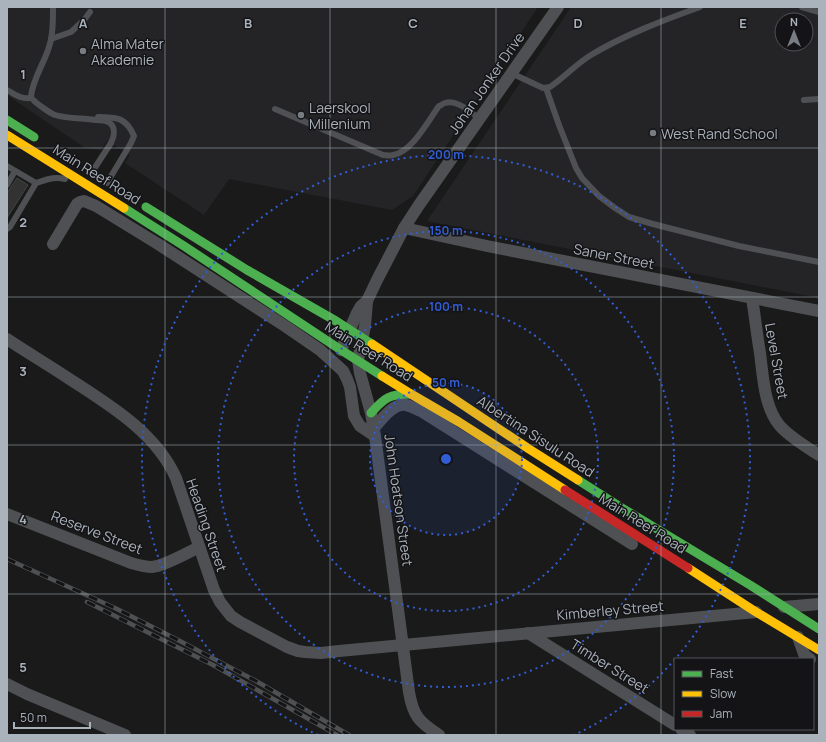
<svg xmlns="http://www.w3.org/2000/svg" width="826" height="742" font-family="Manrope,sans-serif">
  <rect width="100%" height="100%" fill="#1a1a1a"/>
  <g fill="#242427" fill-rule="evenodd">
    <path d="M7 7H538L413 196 392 210 229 179 204 215 125 163 130 155 107 141 101 150 85 148 7 95Z"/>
    <path d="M571 7H819V298L427 221ZM782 20H806V44H782Z"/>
  </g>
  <path fill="#323233" stroke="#434446" d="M17 178 28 185 7 218V193Z"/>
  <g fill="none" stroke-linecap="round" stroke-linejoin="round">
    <g stroke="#4e5053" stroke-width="6">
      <path d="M53 7C53 21 53 37 48 50 43 65 32 81 31 97 33 101 38 104 42 107 46 110 50 113 55 115 68 119 82 118 95 120 100 120 106 120 110 123 116 128 114 137 111 143L92 172"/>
      <path d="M802 7 819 12"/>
      <path d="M51 39 71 32 84 20 90 12"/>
      <path d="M511 73 543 88 550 87C565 77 576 64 591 55 624 35 664 20 700 7"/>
      <path d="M546 88 559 125 576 168 582 178 599 196 615 208 629 217 653 224 739 246 819 262"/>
      <path d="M7 90C16 95 20 99 31 98"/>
      <path d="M804 100 819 99"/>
      <path d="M275 109 383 155C386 155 390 156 393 155 412 152 428 121 439 106 440 106 444 103 445 103 457 99 470 112 479 118"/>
      <path d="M98 117C116 117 126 117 134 136L131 143 107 183"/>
      <path d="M7 166 36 183"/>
      <path d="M7 185 15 171"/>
      <path d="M7 229 10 227 36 183C46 180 54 176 65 179"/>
    </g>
    <g stroke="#4e5053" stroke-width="12">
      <path d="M404 228 487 246 819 311"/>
      <path d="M53 244 77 204 80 202 84 201 96 206 158 244 285 326 320 350 330 359 343 371 347 379 350 387 354 416 360 426 375 436"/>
      <path d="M752 298C755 317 757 335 760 353 763 376 764 407 780 426 791 438 805 446 819 455"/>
      <path d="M367 301 365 326 358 360 360 373 371 413 375 436 409 692C413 716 419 722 439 735"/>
      <path d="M7 339C28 353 50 366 71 380 111 406 156 433 176 478L214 590 220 602 231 616 240 622 287 647 298 651 305 652 321 653 339 651 756 612"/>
      <path d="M341 350 357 313 361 306 367 301 377 280 404 228 419 205 558 7"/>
      <path d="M374 428C382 419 393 403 406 405 411 406 416 409 421 411L632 544"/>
      <path d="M7 514 131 563C138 565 145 567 152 567 164 566 187 553 199 547"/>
      <path d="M784 607 819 604"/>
      <path d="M528 633 675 725"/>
      <path d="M798 637 804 654 806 656 810 659"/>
      <path d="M7 684 27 694 125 735"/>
      <path d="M681 729 690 735"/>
    </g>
    <g stroke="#4caf50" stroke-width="9">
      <path d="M7 120 34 137"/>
      <path d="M146 207 247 270 336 321 372 344"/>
      <path d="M124 208 184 246 341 350 382 376"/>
      <path d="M371 413C385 397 390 394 411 394"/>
      <path d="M578 480 622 508 750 585 819 629"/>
    </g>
    <g stroke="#ffc107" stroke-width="9">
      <path d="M7 135 124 208"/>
      <path d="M372 344 529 449 578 480"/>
      <path d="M382 376 411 394 459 422 565 490"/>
      <path d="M688 568 756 612 819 650"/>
    </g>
    <path stroke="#c62828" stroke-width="9" d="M565 490 688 568"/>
    <defs>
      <g id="rail">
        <path d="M7 559 115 608 178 640 256 681 349 735"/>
        <path d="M87 602 213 665 337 735"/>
      </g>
    </defs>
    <use href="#rail" stroke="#4e5052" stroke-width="4.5"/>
    <use href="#rail" stroke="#141416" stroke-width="3" stroke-dasharray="9" stroke-linecap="butt"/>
  </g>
  <path fill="none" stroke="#aab2bc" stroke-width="1" stroke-opacity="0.55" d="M165 7V735M330 7V735M496 7V735M661 7V735M7 148H819M7 297H819M7 445H819M7 594H819"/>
  <circle cx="446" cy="459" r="76" fill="#325dd4" fill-opacity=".12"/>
  <g fill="none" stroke="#325dd4" stroke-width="2" stroke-dasharray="2 4">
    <circle cx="446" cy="459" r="76"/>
    <circle cx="446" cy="459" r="152"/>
    <circle cx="446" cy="459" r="228"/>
    <path d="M318 735A304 304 0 1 1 574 735"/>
  </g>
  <g fill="#787d83" stroke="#141416" stroke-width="1.5">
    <circle cx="83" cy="51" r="4"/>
    <circle cx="301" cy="115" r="4"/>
    <circle cx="653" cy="133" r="4"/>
  </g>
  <g text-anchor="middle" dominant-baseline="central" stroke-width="3" stroke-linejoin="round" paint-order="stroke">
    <g font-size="14" fill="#aab2bc" stroke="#141416" text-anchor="start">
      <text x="91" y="43">Alma Mater<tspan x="91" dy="16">Akademie</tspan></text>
      <text x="309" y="107">Laerskool<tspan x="309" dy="16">Millenium</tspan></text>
      <text x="661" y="133">West Rand School</text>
    </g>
    <g font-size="14" fill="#aab2bc" stroke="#141416">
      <text transform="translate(486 83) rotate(-55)">Johan Jonker Drive</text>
      <text transform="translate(97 174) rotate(32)">Main Reef Road</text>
      <text transform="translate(614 256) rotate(11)">Saner Street</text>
      <text transform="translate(369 351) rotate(32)">Main Reef Road</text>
      <text transform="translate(777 361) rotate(80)">Level Street</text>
      <text transform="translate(536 436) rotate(33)">Albertina Sisulu Road</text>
      <text transform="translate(399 500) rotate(82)">John Hoatson Street</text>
      <text transform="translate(643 523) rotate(32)">Main Reef Road</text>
      <text transform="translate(207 525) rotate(71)">Heading Street</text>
      <text transform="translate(97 532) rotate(21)">Reserve Street</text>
      <text transform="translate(610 610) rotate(-5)">Kimberley Street</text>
      <text transform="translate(610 666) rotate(32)">Timber Street</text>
    </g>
  </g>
  <g font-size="13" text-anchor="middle" font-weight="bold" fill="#aab2bc" stroke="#141416" stroke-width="3" stroke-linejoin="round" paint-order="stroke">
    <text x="83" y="28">A</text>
    <text x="248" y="28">B</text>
    <text x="413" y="28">C</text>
    <text x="578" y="28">D</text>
    <text x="743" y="28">E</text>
    <text x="23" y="79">1</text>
    <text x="23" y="227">2</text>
    <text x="23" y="376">3</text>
    <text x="23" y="524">4</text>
    <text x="23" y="672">5</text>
  </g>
  <circle cx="446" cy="459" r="6" fill="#325dd4" stroke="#141416" stroke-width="2"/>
  <g font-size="12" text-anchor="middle" font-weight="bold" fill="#325dd4" stroke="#141416" stroke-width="3" stroke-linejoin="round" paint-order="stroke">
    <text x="446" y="159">200 m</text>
    <text x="446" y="235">150 m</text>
    <text x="446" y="311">100 m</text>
    <text x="446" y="387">50 m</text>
  </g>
  <rect width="826" height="742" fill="none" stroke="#aab2bc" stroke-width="16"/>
  <rect x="674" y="658" width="140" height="72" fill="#141416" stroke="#505358"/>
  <rect x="682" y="671" width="20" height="6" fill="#4caf50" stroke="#505358"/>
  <text x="710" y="678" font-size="12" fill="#aab2bc">Fast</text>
  <rect x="682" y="691" width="20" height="6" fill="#ffc107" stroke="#505358"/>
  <text x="710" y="698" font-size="12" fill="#aab2bc">Slow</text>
  <rect x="682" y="711" width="20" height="6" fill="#c62828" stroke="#505358"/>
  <text x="710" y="718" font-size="12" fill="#aab2bc">Jam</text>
  <g transform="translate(794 32)"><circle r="19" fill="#141416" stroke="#505358"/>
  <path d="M0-3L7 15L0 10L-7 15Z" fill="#787d83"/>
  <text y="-6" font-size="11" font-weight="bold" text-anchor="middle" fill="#aab2bc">N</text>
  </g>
  <path d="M14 722v6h76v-6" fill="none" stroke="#aab2bc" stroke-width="2"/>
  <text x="20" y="722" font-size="12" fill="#aab2bc" stroke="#141416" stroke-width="3" paint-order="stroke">50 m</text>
</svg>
